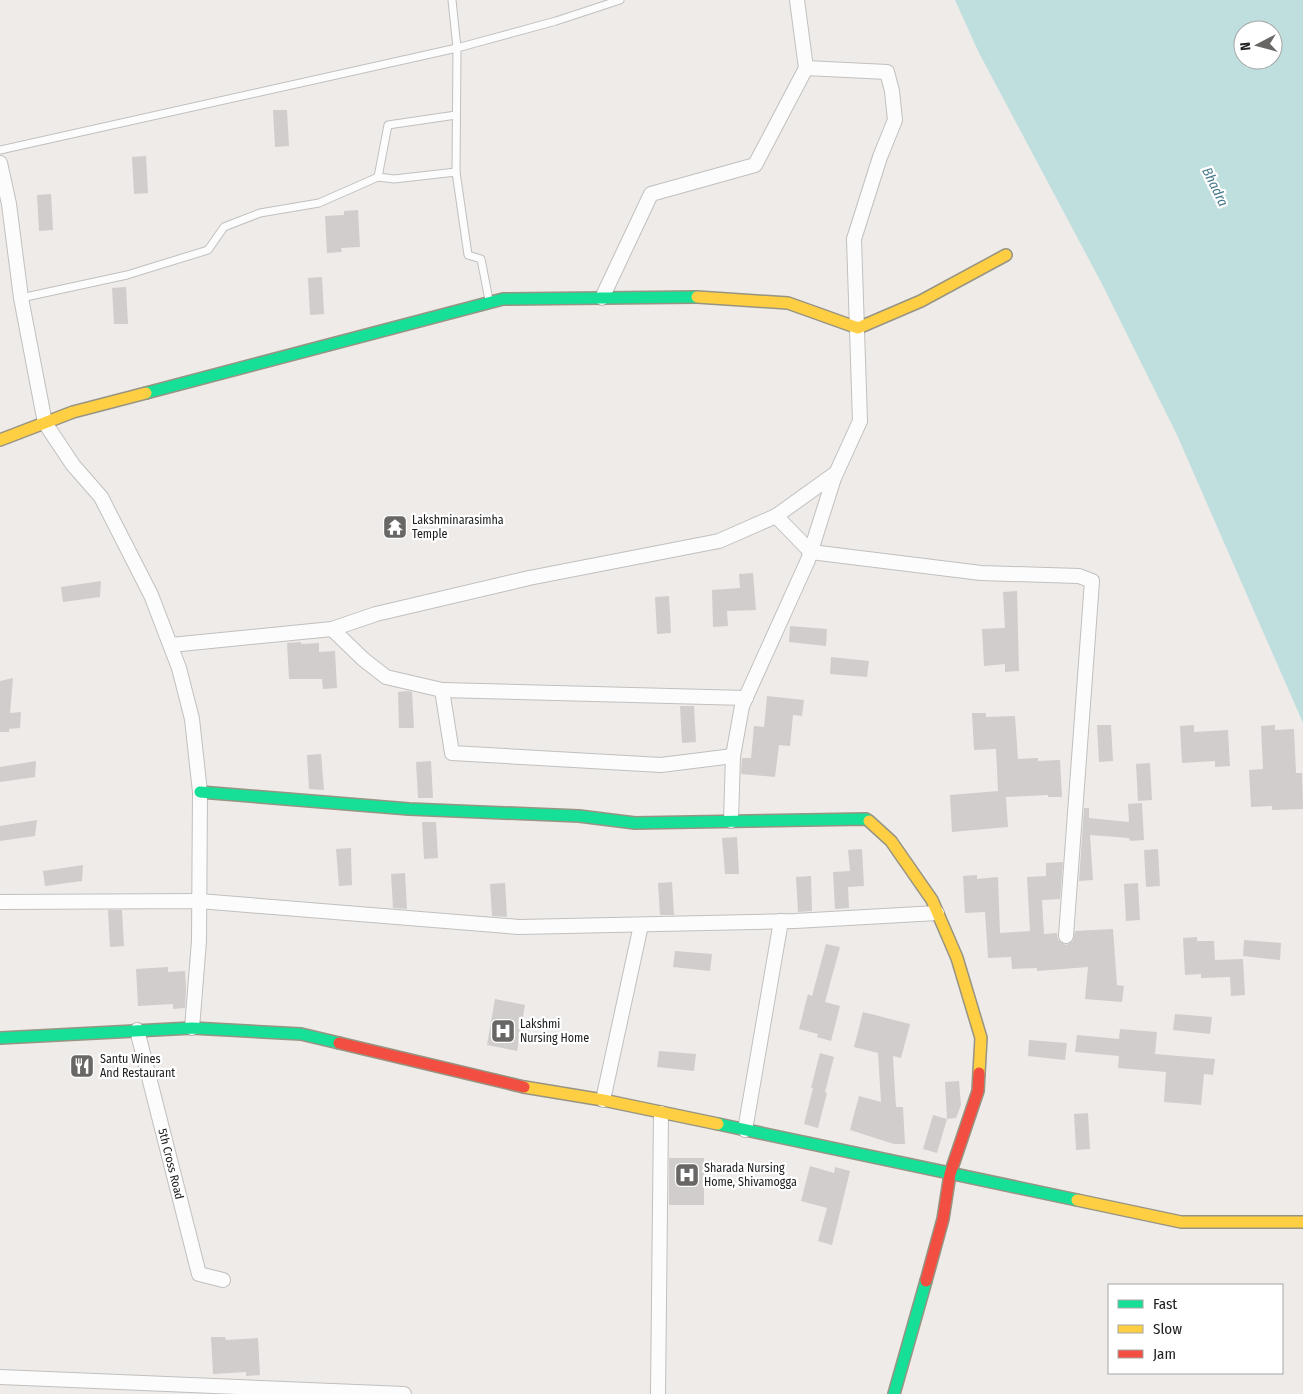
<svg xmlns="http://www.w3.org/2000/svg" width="1303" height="1394" font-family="'Fira Sans Condensed',sans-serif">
  <rect width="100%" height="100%" fill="#eeebe9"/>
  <path fill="#bfdfde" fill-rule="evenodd" d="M955 0H1303V723L1177 435 1101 282 979 53ZM1243 30H1273V60H1243Z"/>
  <g fill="#d1cdcc">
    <path d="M273 110H287L289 146 275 147Z"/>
    <path d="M146 156 148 193 134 194 132 157Z"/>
    <path d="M51 194 53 230 39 231 37 195Z"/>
    <path d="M358 210 360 247 341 248 342 252 327 253 325 216 344 215V211Z"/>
    <path d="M322 277 324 314 310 315 308 278Z"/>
    <path d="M126 287 128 324H114L112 288Z"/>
    <path d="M753 573 756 610 727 611 728 626 713 627 712 590 740 588 739 574Z"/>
    <path d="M101 581 100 597 63 602 61 587Z"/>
    <path d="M1017 591 1019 671 1005 672V664L984 666 982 629 1005 628 1003 592Z"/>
    <path d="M669 596 671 633 657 634 655 597Z"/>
    <path d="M790 626 827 629 826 646 789 642Z"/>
    <path d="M301 642V644L319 643V652L335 651 337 688 323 689 322 679H289L287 643Z"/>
    <path d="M831 657 869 661 867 677 830 674Z"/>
    <path d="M13 678 10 713 21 712 20 728 9 729V732H0V681Z"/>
    <path d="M408 691 412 692 414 728H399L398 692Z"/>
    <path d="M767 696 804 700 802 716 793 715 790 746 779 745 775 777 741 774 742 758H751L754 726 764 727Z"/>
    <path d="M680 706H694L696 742 682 743Z"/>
    <path d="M972 713H986V717L1015 716 1018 759 1038 758V761L1060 760 1062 797H1048V795L1006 797 1008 827 952 832 950 795 998 791 996 749 974 750Z"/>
    <path d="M1097 725H1111L1113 761 1099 762Z"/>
    <path d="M1194 725V732L1228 730 1230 766 1215 767V761L1182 763 1180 726Z"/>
    <path d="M1275 725V730L1294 729 1296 773H1302L1303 809 1272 810V806L1251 807 1249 770 1263 769 1261 726Z"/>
    <path d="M321 754 324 790 309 789 307 755Z"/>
    <path d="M36 761 35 777 0 782V767Z"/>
    <path d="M431 761 433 798H418L416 762Z"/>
    <path d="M1150 763 1152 800 1138 801 1136 764Z"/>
    <path d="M1142 803 1144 840 1130 841 1129 838 1090 835 1093 880 1079 881 1084 808H1089V818L1129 822 1128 804Z"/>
    <path d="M37 820 35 836 0 841V826Z"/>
    <path d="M422 822H436L438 858 424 859Z"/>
    <path d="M737 837 739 874H725L722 838Z"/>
    <path d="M351 848 352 885 339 886 336 849Z"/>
    <path d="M862 849 864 886 848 887 849 908 835 909 833 872 850 871 848 850Z"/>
    <path d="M1158 849 1160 886 1146 887 1144 850Z"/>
    <path d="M1063 862 1060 899 1042 900 1044 934 1057 933 1058 940 1066 945 1073 941 1075 931 1113 929 1117 985 1124 986 1122 1002 1085 999 1088 967 1037 971V968L1012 969 1011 957 988 958 985 912 965 913 963 876 977 875V879L998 877 1000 933 1030 931 1027 877 1046 876V863Z"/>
    <path d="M83 865 82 881 45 886 43 871Z"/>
    <path d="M405 873 407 909 393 908 391 874Z"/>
    <path d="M811 876 812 911 798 912 796 877Z"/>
    <path d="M672 882 674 915H660L658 883Z"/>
    <path d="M505 883 507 917 492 916 490 884Z"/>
    <path d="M1138 883 1140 920 1126 921 1124 884Z"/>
    <path d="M108 910H122L124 946 110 947Z"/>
    <path d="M1197 937V941H1214L1215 960 1243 959 1245 995 1231 996 1230 977 1201 978V974L1185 975 1183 938Z"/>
    <path d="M1244 940 1281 943 1280 960 1243 956Z"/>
    <path d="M826 944 840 947 825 1002 840 1006 831 1041 817 1037 818 1034 799 1029 808 994 812 996Z"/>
    <path d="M675 951 712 954 710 971 673 967Z"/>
    <path d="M168 967V972L185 971 186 989 185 1008 173 1009V1004L138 1006 136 969Z"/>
    <path d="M495 999 525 1005 517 1051 487 1045Z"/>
    <path d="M863 1012 910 1024 901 1058 893 1056 896 1107H903L905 1144H894L850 1130 859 1096 881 1102 878 1053 854 1047Z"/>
    <path d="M1175 1014 1212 1017 1210 1034 1173 1030Z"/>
    <path d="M1120 1029 1157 1032 1155 1054 1215 1059 1213 1075 1204 1074 1201 1105 1164 1102 1166 1072 1118 1068 1119 1056 1075 1052 1077 1035 1119 1039Z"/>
    <path d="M1029 1040 1067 1043 1065 1060 1028 1056Z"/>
    <path d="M659 1051 696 1054 694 1071 657 1067Z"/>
    <path d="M820 1053 834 1057 825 1092 827 1093 818 1128 804 1124 813 1088H811Z"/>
    <path d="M959 1081 961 1105 956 1118 947 1119 945 1082Z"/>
    <path d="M1088 1113 1090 1149 1076 1150 1074 1114Z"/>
    <path d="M933 1115 947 1119 937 1153 923 1149Z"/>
    <rect x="669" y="1158" width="35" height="47"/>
    <path d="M810 1166 834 1173 835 1167 850 1171 832 1245 818 1241 827 1208 801 1201Z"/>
    <path d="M211 1337H225L226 1340 258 1338 260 1375 246 1376V1372L213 1374Z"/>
  </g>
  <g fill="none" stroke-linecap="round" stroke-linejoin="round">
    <defs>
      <g id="lane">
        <path d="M452 0 457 48 456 172 468 255 481 259 489 300"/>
        <path d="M0 150 457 48 556 21 620 0"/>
        <path d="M378 177 394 179 456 172"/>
        <path d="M21 298 127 275 208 250 224 227 260 213 319 203 378 177 388 125 456 115"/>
      </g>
      <g id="street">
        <path d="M0 163 9 204 21 298 45 423 73 465 101 497 151 595 179 668 192 719 200 792 199 941 192 1028"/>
        <path d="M602 298 651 194 755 165 806 68 797 0"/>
        <path d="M776 516 811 552 981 573 1079 576 1092 581 1066 936"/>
        <path d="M332 629 363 659 386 677 442 690 452 753 661 765 733 756"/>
        <path d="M171 645 332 629 376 614 529 578 719 541 776 516 836 473"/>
        <path d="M442 690 746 698"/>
        <path d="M731 821 733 756 742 706 808 560 834 478 860 421 854 239 880 157 895 120 892 91 887 72 806 68"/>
        <path d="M0 902 199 901 519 927 795 921 937 913"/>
        <path d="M137 1030 199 1274 223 1280"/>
        <path d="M603 1100 641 925"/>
        <path d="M745 1130 781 921"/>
        <path d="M0 1377 404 1394"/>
        <path d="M658 1394 661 1113"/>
      </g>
      <g id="fast">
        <path d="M146 393 503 299 697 297"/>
        <path d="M200 792 409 809 579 816 635 823 866 819 869 821"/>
        <path d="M0 1038 192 1028 301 1034 339 1043"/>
        <path d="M718 1124 1077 1200"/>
        <path d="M894 1394 926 1281"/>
      </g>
      <g id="slow">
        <path d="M697 297 788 303 858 328 921 301 1006 255"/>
        <path d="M0 440 73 412 146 393"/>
        <path d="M869 821 891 841 932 900 957 958 981 1038 979 1073"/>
        <path d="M524 1087 603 1100 718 1124"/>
        <path d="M1077 1200 1181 1222H1303"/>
      </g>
      <g id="jam">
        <path d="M339 1043 524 1087"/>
        <path d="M926 1281 943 1219 950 1174 978 1091 979 1073"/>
      </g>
    </defs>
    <use href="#lane" stroke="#c1c0bf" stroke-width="9"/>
    <use href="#street" stroke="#c1c0bf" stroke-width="16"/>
    <use href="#fast" stroke="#979482" stroke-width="14"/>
    <use href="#slow" stroke="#979482" stroke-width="14"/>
    <use href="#jam" stroke="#979482" stroke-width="14"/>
    <use href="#lane" stroke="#fcfcfc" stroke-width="7"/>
    <use href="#street" stroke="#fcfcfc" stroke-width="14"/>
    <use href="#fast" stroke="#16e098" stroke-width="11"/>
    <use href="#slow" stroke="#ffcf43" stroke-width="11"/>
    <use href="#jam" stroke="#f24e42" stroke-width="11"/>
  </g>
  <defs>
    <symbol id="temple-square" viewBox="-11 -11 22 22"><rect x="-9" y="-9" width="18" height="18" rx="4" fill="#686766" stroke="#fff"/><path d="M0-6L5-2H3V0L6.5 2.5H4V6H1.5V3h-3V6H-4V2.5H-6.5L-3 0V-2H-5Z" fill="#fff"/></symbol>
    <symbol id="hospital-square" viewBox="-11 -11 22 22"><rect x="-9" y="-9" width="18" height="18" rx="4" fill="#686766" stroke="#fff"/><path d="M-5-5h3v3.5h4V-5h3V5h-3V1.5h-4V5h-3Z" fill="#fff"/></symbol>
    <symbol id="restaurant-square" viewBox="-11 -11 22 22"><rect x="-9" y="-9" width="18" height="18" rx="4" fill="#686766" stroke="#fff"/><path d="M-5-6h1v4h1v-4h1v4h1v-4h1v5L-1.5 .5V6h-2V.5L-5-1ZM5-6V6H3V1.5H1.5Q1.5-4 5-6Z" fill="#fff"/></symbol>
  </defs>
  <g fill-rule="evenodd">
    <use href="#temple-square" x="381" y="513" width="28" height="28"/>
    <use href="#hospital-square" x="489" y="1017" width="28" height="28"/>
    <use href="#restaurant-square" x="68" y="1052" width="28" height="28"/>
    <use href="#hospital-square" x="673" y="1161" width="28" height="28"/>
  </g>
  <g text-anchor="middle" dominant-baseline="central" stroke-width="4.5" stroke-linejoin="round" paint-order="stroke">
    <g font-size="12" fill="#202020" stroke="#fff" text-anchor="start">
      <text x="412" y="520">Lakshminarasimha<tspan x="412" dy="14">Temple</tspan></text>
      <text x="520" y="1024">Lakshmi<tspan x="520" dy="14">Nursing Home</tspan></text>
      <text x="100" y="1059">Santu Wines<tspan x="100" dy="14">And Restaurant</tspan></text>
      <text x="704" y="1168">Sharada Nursing<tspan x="704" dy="14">Home, Shivamogga</tspan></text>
    </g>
    <g font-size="12" fill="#202020" stroke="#fff">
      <text transform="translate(171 1164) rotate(76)">5th Cross Road</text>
    </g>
    <g font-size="14" font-style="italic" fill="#46798b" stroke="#fff">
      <text transform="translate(1215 187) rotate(64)">Bhadra</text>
    </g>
  </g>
  <rect x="1108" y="1284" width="175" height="90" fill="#ffffff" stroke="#a6a6a6"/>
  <rect x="1118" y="1300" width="25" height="8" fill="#16e098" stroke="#a6a6a6"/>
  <text x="1153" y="1309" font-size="15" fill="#202020">Fast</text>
  <rect x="1118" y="1325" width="25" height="8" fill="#ffcf43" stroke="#a6a6a6"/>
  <text x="1153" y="1334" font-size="15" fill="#202020">Slow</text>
  <rect x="1118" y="1350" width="25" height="8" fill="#f24e42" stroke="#a6a6a6"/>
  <text x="1153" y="1359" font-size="15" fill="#202020">Jam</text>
  <g transform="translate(1258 45) rotate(264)"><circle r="24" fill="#ffffff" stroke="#a6a6a6"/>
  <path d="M0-4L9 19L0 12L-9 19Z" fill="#686766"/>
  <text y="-8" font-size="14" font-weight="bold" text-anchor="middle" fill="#202020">N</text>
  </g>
</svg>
